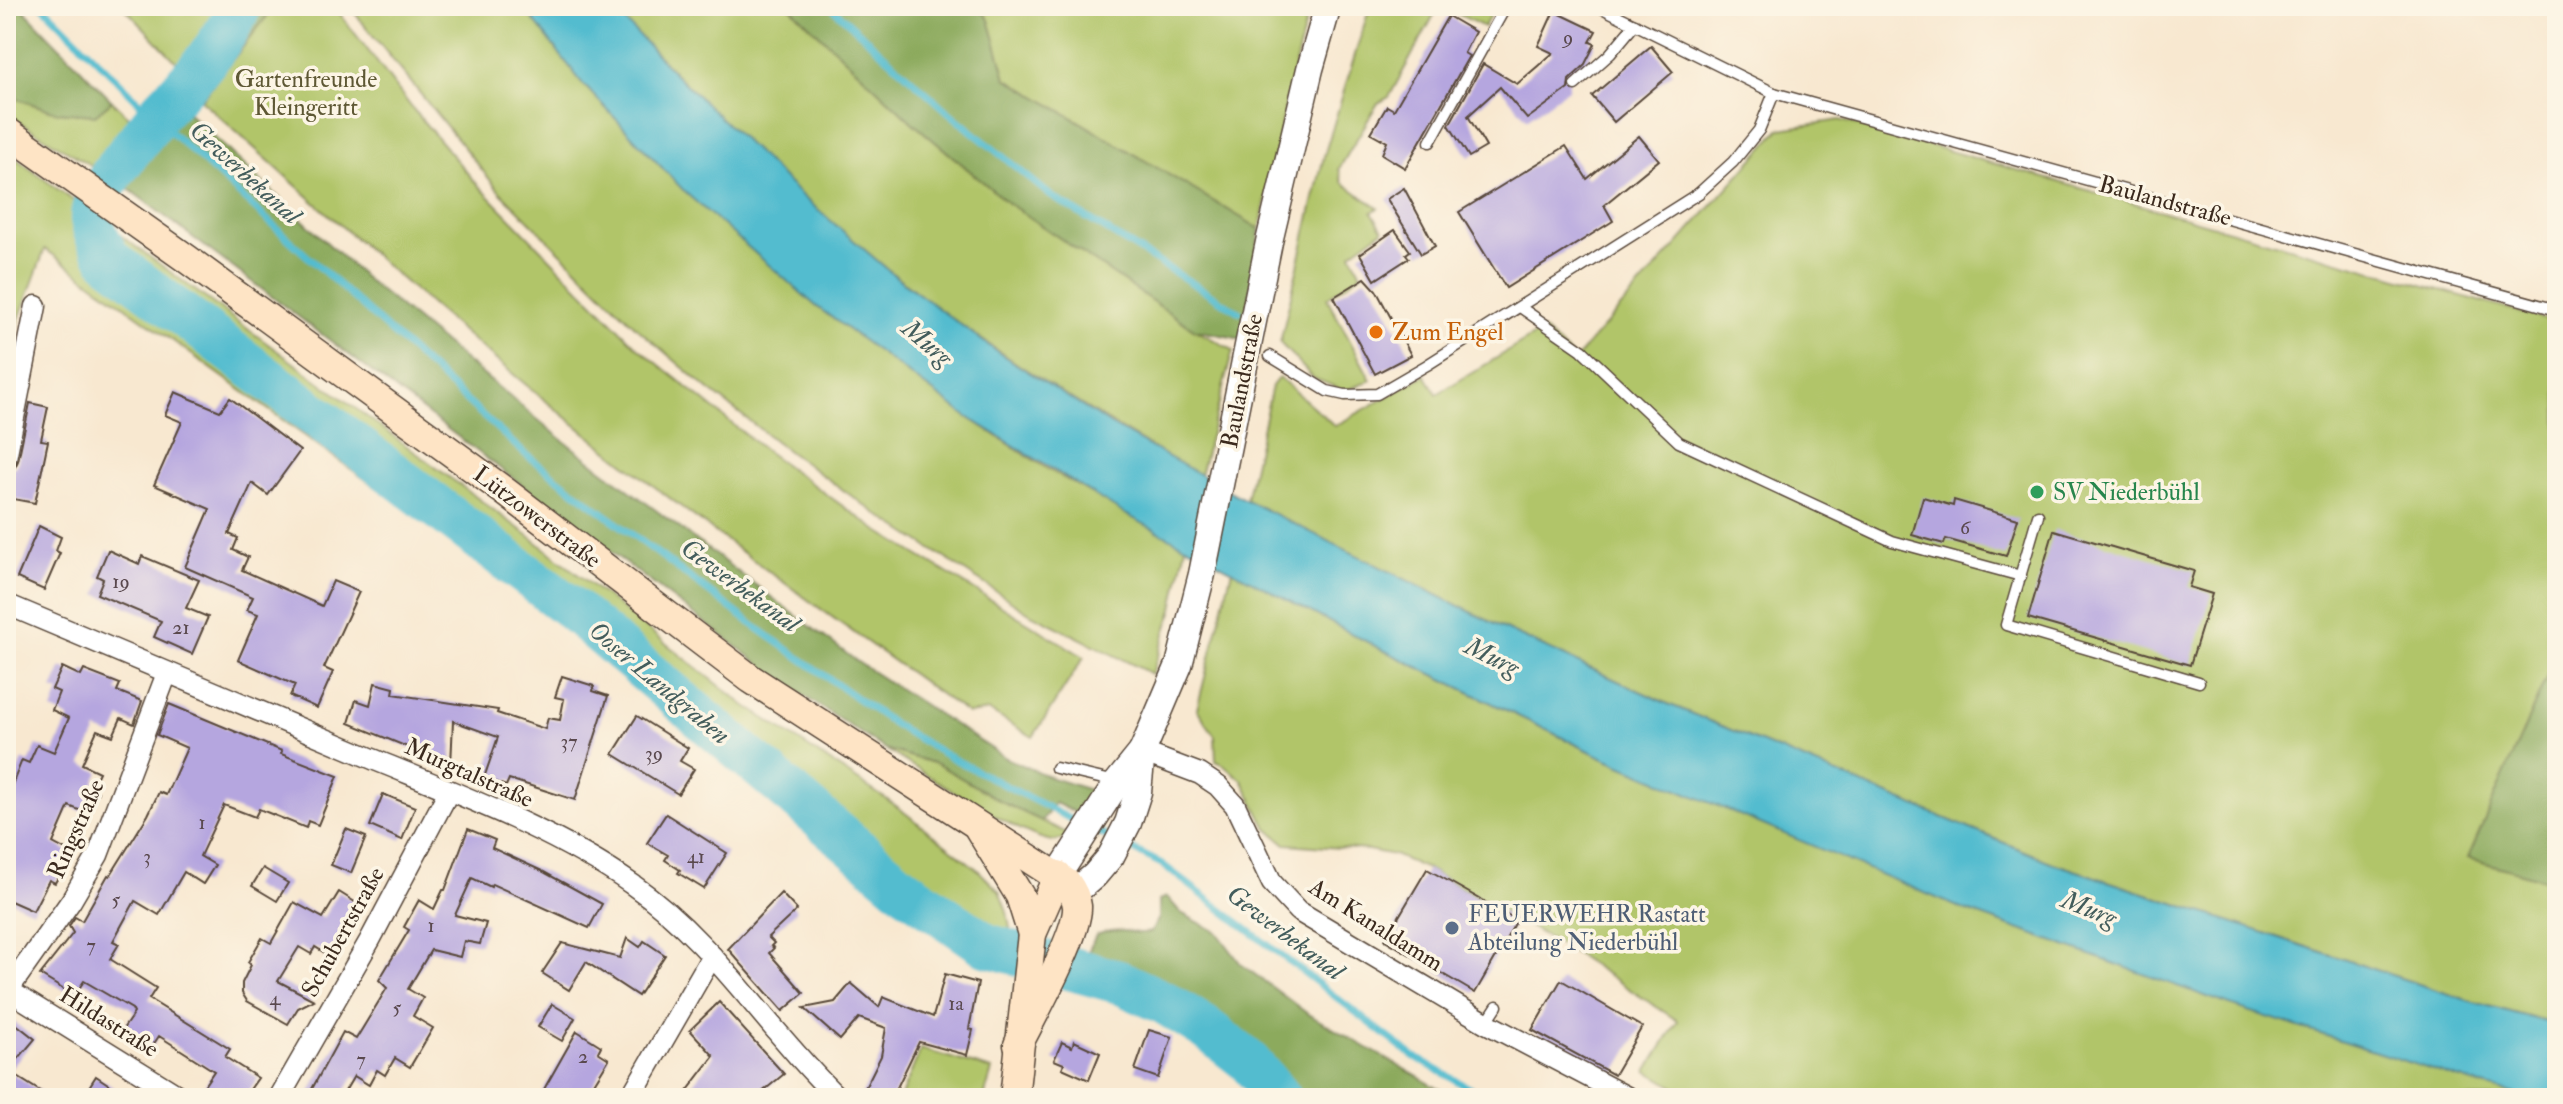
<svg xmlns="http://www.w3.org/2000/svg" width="2563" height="1104" font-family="'IM FELL Double Pica',serif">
  <rect width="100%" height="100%" fill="#fcf5e5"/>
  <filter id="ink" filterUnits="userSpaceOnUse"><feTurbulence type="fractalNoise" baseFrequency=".0125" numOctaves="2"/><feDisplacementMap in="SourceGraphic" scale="16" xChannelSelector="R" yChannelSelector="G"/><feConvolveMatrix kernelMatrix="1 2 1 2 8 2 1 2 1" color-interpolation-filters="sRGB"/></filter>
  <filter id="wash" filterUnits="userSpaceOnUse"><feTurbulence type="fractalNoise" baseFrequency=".006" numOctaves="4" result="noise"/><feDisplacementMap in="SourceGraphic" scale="32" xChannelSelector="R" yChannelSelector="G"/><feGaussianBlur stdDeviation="1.8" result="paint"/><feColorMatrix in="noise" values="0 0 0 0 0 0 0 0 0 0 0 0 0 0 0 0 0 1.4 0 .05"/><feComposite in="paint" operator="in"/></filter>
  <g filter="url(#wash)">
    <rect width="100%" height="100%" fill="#f8e8d0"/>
    <g fill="#b1c569" stroke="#767844" stroke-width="2">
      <path d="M123 6H233L216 40 188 74Z"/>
      <path d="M275 6H334L412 108 474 181 636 346 767 452 875 529 1084 657 1033 737 989 711 968 714C835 619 700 525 572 422 444 320 323 210 201 100Z"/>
      <path d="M349 6H523L583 84 687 193 816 306 966 416 1049 470 1186 546 1173 609 1152 674 1031 614 880 516 792 454 708 389 638 329 500 192Z"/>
      <path d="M611 6H789L913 123 1008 203 1195 330 1233 350 1200 475C1096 416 995 354 901 280 797 198 701 103 611 6Z"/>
      <path d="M979 6H1310L1286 100 1260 229 1006 78 989 20Z"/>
      <path d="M1370 6H1439L1389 97 1378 103 1339 169 1342 182 1378 208 1372 212 1383 230 1351 253 1361 274 1327 298 1371 380 1345 391 1313 378 1280 343 1324 156Z"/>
      <path d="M1441 6H1495L1484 27Z"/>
      <path d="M6 95 56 112 95 115 112 101 133 121 92 166 6 114Z"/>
      <path d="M1840 120 2557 323V670L2551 669 2469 858 2557 883V1025L2470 1001 2053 863 1668 704 1511 632 1246 500 1272 386 1279 377 1335 426 1425 375 1437 394 1543 330 1575 359 1780 129Z"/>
      <path d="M6 151 529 536 743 704 895 805 977 869 999 891 1007 912 1012 939 1010 967 951 941 923 920 739 770 614 658 45 249 6 354Z"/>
      <path d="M1232 570 1377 647 1604 758 2479 1085 2531 1098H1693L1647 1071 1678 1021 1565 947 1427 869 1394 855 1368 850 1286 844 1267 828 1242 780 1223 764 1216 761 1215 736 1197 709Z"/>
      <path d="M885 749 937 764 1008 805 1071 835C1066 837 1059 841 1054 841 1026 841 915 767 885 749Z"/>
      <path d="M921 1049 992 1070 984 1098H900Z"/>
    </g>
    <g fill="#8caa5d" stroke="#646a3e" stroke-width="2">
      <path d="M6 6H20L112 101 95 115 56 112 6 95Z"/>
      <path d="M249 6H275L201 100 194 92 244 27Z"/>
      <path d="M789 6H979L989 20 1006 78 1260 229 1242 339 1195 330 1008 203 913 123Z"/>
      <path d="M183 108 367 280 564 441 859 663 1006 758 1052 778 1100 793 1085 817 1055 803 1042 821 1008 805 937 764 885 749 789 686 126 187Z"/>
      <path d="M2550 669 2557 670V883L2468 858Z"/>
      <path d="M1167 897 1181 913 1217 932 1241 964 1308 1014 1455 1098H1294C1255 1051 1205 1007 1148 983 1127 974 1105 970 1082 965L1096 935C1124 924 1129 937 1151 932L1159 918V900Z"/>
    </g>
    <path fill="#52bccf" stroke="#467376" stroke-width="2" d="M523 6H611L675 74 802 196 900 280 999 353 1111 425 1246 500 1511 632 1668 704 2053 863 2470 1001 2557 1025V1098H2531L2479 1085 2230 1005 1965 910 1604 758 1377 647 1123 513 966 416 816 306 687 194 583 84Z"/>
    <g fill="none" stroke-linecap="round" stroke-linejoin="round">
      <g stroke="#52bccf" stroke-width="7">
        <path d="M43 6 154 117 525 454 753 625 895 725 942 753 1082 825"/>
        <path d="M830 6 946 110 1051 196 1239 312"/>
        <path d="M95 243 97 237"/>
        <path d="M1093 830 1162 864 1413 1056 1487 1098"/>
      </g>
      <g stroke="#52bccf" stroke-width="44">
        <path d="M158 113C191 79 219 50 240 6"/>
        <path d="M151 124C135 145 90 194 92 219 94 234 102 246 109 259L572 609 902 887 986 945 1119 982 1165 1003 1207 1029 1248 1061 1280 1098"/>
      </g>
    </g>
    <g id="blocks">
      <g fill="#b5a6df">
        <path d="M1554 11 1596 31 1590 42 1595 44 1584 66 1569 80 1568 89 1527 119 1500 87 1468 116 1486 147 1469 157 1449 125 1483 64 1517 84 1553 53 1538 46Z"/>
        <path d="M1448 16 1475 32 1464 53 1469 56 1405 168 1382 154 1387 142 1371 133 1387 106 1394 110Z"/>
        <path d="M1651 46 1673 72 1614 122 1592 96Z"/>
        <path d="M1639 136 1659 160 1604 205 1613 221 1506 288 1459 212 1566 146 1587 179Z"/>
        <path d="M1404 188 1435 246 1421 254 1387 199Z"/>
        <path d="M1395 230 1410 251 1406 254 1409 258 1375 280 1360 254Z"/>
        <path d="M1365 278 1376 290 1411 355 1375 374 1334 297Z"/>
        <path d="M175 392 220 411 230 398 300 451 268 495 252 483 229 534 238 538 233 550 248 557 242 570 322 606 333 581 359 592 324 668 333 672 317 708 290 696 295 685 238 660 258 614 247 610 253 597 185 567 210 509 154 485 182 422 165 415Z"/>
        <path d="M30 403 48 407 41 440 48 441 35 503 8 498 14 472 6 471 15 467 18 461Z"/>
        <path d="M1923 497 1953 506 1954 500 2018 519 2006 556 1946 539 1944 544 1912 535Z"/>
        <path d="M39 526 61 537 56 551 60 553 44 590 17 578Z"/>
        <path d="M2054 530 2194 571 2189 587 2212 594 2190 665 2028 618Z"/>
        <path d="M108 550 139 564 142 556 199 580 186 608 208 617 192 654 154 637 161 621 97 594 103 579 97 576Z"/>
        <path d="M62 667 81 676 84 670 120 684 117 691 142 701 134 724 121 718 113 736 97 730 82 764 99 772 91 789 98 792 89 814 69 806 53 843 71 853 55 883 49 880 33 911 6 899V800L22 760 29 763 37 745 54 752 69 718 52 710 59 692 52 689Z"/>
        <path d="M562 676 594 686 593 691 608 696 575 800 509 779 506 786 484 778 498 737 453 721 451 765 349 723 356 700 370 705 375 683 394 688 393 694 498 710 497 713 545 729 548 718 560 720 564 699 555 697Z"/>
        <path d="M169 704 282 751 281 754 338 776 318 825 308 821 306 828 259 809 255 817 224 805 200 856 215 865 203 884 184 872 159 915 135 901 113 941 119 944 110 959 156 988 149 999 230 1049 225 1057 258 1078 244 1098H222L204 1086 214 1071 159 1036 151 1048 123 1029 134 1013 132 1009 84 981 74 996 40 975 73 933 69 926 75 917 82 921 108 875 110 876 148 815 159 792 166 795 187 748 157 735Z"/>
        <path d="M637 716 688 748 680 761 694 769 678 794 613 754Z"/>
        <path d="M383 794 415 807 402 840 370 826Z"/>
        <path d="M666 814 727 853 704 889 678 873 680 870 665 860 668 855 647 843Z"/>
        <path d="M346 829 366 837 351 873 331 865Z"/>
        <path d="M468 829 495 840 492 848 542 871 602 904 589 928 492 884 491 887 472 878 455 915 486 923 480 944 464 941 460 957 431 950 408 989 423 998 413 1016 433 1028 410 1067 395 1058 385 1075 377 1070 369 1085 354 1076 341 1098H307L343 1032 356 1039 387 988 379 980 409 930 404 927 419 900 434 909 443 890H445Z"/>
        <path d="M263 868 288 883 277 901 252 886Z"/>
        <path d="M1427 869 1517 920 1475 993 1385 940Z"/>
        <path d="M339 892 358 904 330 956 315 947 311 954 299 947 278 981 314 1000 298 1008 288 1024 247 1001 242 993V983L251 965 248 962 262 938 271 943 294 902 323 918Z"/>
        <path d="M781 893 797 910 768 937 774 943 771 946 774 948 769 953 804 993 783 1011 728 949Z"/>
        <path d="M627 938 640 947 644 941 665 955 638 996 586 962 569 990 542 973 562 943 620 958Z"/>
        <path d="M945 974 978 983 969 1029 973 1030 967 1055 919 1042 892 1098H860L881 1056 886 1028 859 1018 840 1040 804 1008 835 1002 851 983 879 1007 883 997 933 1017Z"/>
        <path d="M1561 980 1642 1027 1614 1075 1532 1030Z"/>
        <path d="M719 1002 784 1074 755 1098H682L714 1056 690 1030Z"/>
        <path d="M552 1004 575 1018 562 1041 538 1027Z"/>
        <path d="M6 1016 35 1039 8 1071 51 1098H6Z"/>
        <path d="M1149 1030 1172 1037 1158 1078 1135 1070Z"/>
        <path d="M577 1031 601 1046 598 1052 609 1059 585 1098H539Z"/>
        <path d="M1074 1041 1100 1053 1089 1080 1062 1068 1064 1064 1054 1060 1062 1042 1072 1047Z"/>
        <path d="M96 1076 129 1098H82Z"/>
      </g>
    </g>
  </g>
  <g filter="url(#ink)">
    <use href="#blocks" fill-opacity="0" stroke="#574639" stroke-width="2"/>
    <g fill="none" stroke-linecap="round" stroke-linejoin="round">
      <defs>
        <g id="service">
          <path d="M1598 6 1774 93 2557 310"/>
          <path d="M1575 85 1610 54 1635 24"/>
          <path d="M1430 142 1506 6"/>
          <path d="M1520 307 1582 350 1679 442 1892 541 2021 576"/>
          <path d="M1270 356 1327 391 1345 395 1377 394 1427 365 1699 193 1733 162 1759 130 1774 93"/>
          <path d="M2038 515 2006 625 2199 682"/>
          <path d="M1056 768 1116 782"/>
          <path d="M1486 1023 1497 1006"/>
        </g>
        <g id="minor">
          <path d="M6 458 36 306"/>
          <path d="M6 604C126 655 247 706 368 757 457 794 553 829 633 885 715 942 767 1030 838 1098"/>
          <path d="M1142 752 1200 774 1218 786 1235 805 1272 883 1298 911 1486 1023 1629 1098"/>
          <path d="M8 990 182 1098"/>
          <path d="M6 993 71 901 98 855 167 673"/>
          <path d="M279 1098 370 940 449 791"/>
          <path d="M630 1098 712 956"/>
        </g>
        <g id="tertiary">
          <path d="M1058 875 1117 783 1142 752"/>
          <path d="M1074 893 1095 875 1111 856 1128 823 1138 792 1142 752 1179 665 1202 574 1269 242 1310 69 1328 6"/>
        </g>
        <g id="secondary">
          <path d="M6 131 187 259 503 490 751 679 1067 883C1072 890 1076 897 1077 906 1079 933 1032 1017 1018 1045"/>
          <path d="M979 829 1020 896 1032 934"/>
          <path d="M1014 1098 1032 934 1058 875"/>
        </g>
      </defs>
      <use href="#service" stroke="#574639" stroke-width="13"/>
      <use href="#minor" stroke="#574639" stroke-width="23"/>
      <use href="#tertiary" stroke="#574639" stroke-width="29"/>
      <use href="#secondary" stroke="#574639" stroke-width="31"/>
      <use href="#service" stroke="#fff" stroke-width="10"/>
      <use href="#minor" stroke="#fff" stroke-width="20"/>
      <use href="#tertiary" stroke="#fff" stroke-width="26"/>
      <use href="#secondary" stroke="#fee4c5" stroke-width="28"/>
    </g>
  </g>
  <circle fill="#e8710a" stroke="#fcf5e5" stroke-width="3" cx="1376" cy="332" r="8"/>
  <circle fill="#2e9e5b" stroke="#fcf5e5" stroke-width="3" cx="2037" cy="492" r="8"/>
  <circle fill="#5c6f8a" stroke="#fcf5e5" stroke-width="3" cx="1452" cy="928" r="8"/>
  <g text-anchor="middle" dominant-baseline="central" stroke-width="7" stroke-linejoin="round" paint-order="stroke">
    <g font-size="20" fill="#5a494e">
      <text x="1568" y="37">9</text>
      <text x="1965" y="527">6</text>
      <text x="121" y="581">19</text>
      <text x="181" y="627">21</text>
      <text x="569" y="741">37</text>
      <text x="654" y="753">39</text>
      <text x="202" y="822">1</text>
      <text x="147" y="856">3</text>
      <text x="696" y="856">41</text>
      <text x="116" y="899">5</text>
      <text x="431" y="925">1</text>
      <text x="91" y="945">7</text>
      <text x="275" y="998">4</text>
      <text x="956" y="1003">1a</text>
      <text x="397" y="1007">5</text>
      <text x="583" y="1056">2</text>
      <text x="361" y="1059">7</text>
    </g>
    <g font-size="24" fill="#5e5834" stroke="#fcf5e5">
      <text x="306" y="79">Gartenfreunde<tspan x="306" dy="28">Kleingeritt</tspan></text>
    </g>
    <g font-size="24" fill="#3b2a1e" stroke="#fcf5e5">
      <text transform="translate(2165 201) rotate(15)">Baulandstraße</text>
      <text transform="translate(1242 381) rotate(-79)">Baulandstraße</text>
      <text transform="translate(537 517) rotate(37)">Lützowerstraße</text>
      <text transform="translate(469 773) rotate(24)">Murgtalstraße</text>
      <text transform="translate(76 829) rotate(-66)">Ringstraße</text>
      <text transform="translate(1376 925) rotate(32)">Am Kanaldamm</text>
      <text transform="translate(343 932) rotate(-61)">Schubertstraße</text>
      <text transform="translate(109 1022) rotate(32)">Hildastraße</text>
    </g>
    <g font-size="24" fill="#c56008" stroke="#fcf5e5" text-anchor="start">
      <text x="1392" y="332">Zum Engel</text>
    </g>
    <g font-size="24" fill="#27864d" stroke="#fcf5e5" text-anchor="start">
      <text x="2053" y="492">SV Niederbühl</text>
    </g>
    <g font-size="24" fill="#4e5e75" stroke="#fcf5e5" text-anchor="start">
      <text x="1468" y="914">FEUERWEHR Rastatt<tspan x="1468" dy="28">Abteilung Niederbühl</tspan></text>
    </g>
    <g font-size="26" font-style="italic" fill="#435d5c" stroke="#fcf5e5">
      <text transform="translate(245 173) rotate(42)">Gewerbekanal</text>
      <text transform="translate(927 343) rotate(40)">Murg</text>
      <text transform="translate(740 586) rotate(36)">Gewerbekanal</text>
      <text transform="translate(1492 657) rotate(26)">Murg</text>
      <text transform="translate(659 683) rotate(40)">Ooser Landgraben</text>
      <text transform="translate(2089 909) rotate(21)">Murg</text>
      <text transform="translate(1285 933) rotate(37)">Gewerbekanal</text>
    </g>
  </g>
  <rect width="2563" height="1104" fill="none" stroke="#fcf5e5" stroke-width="32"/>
</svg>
